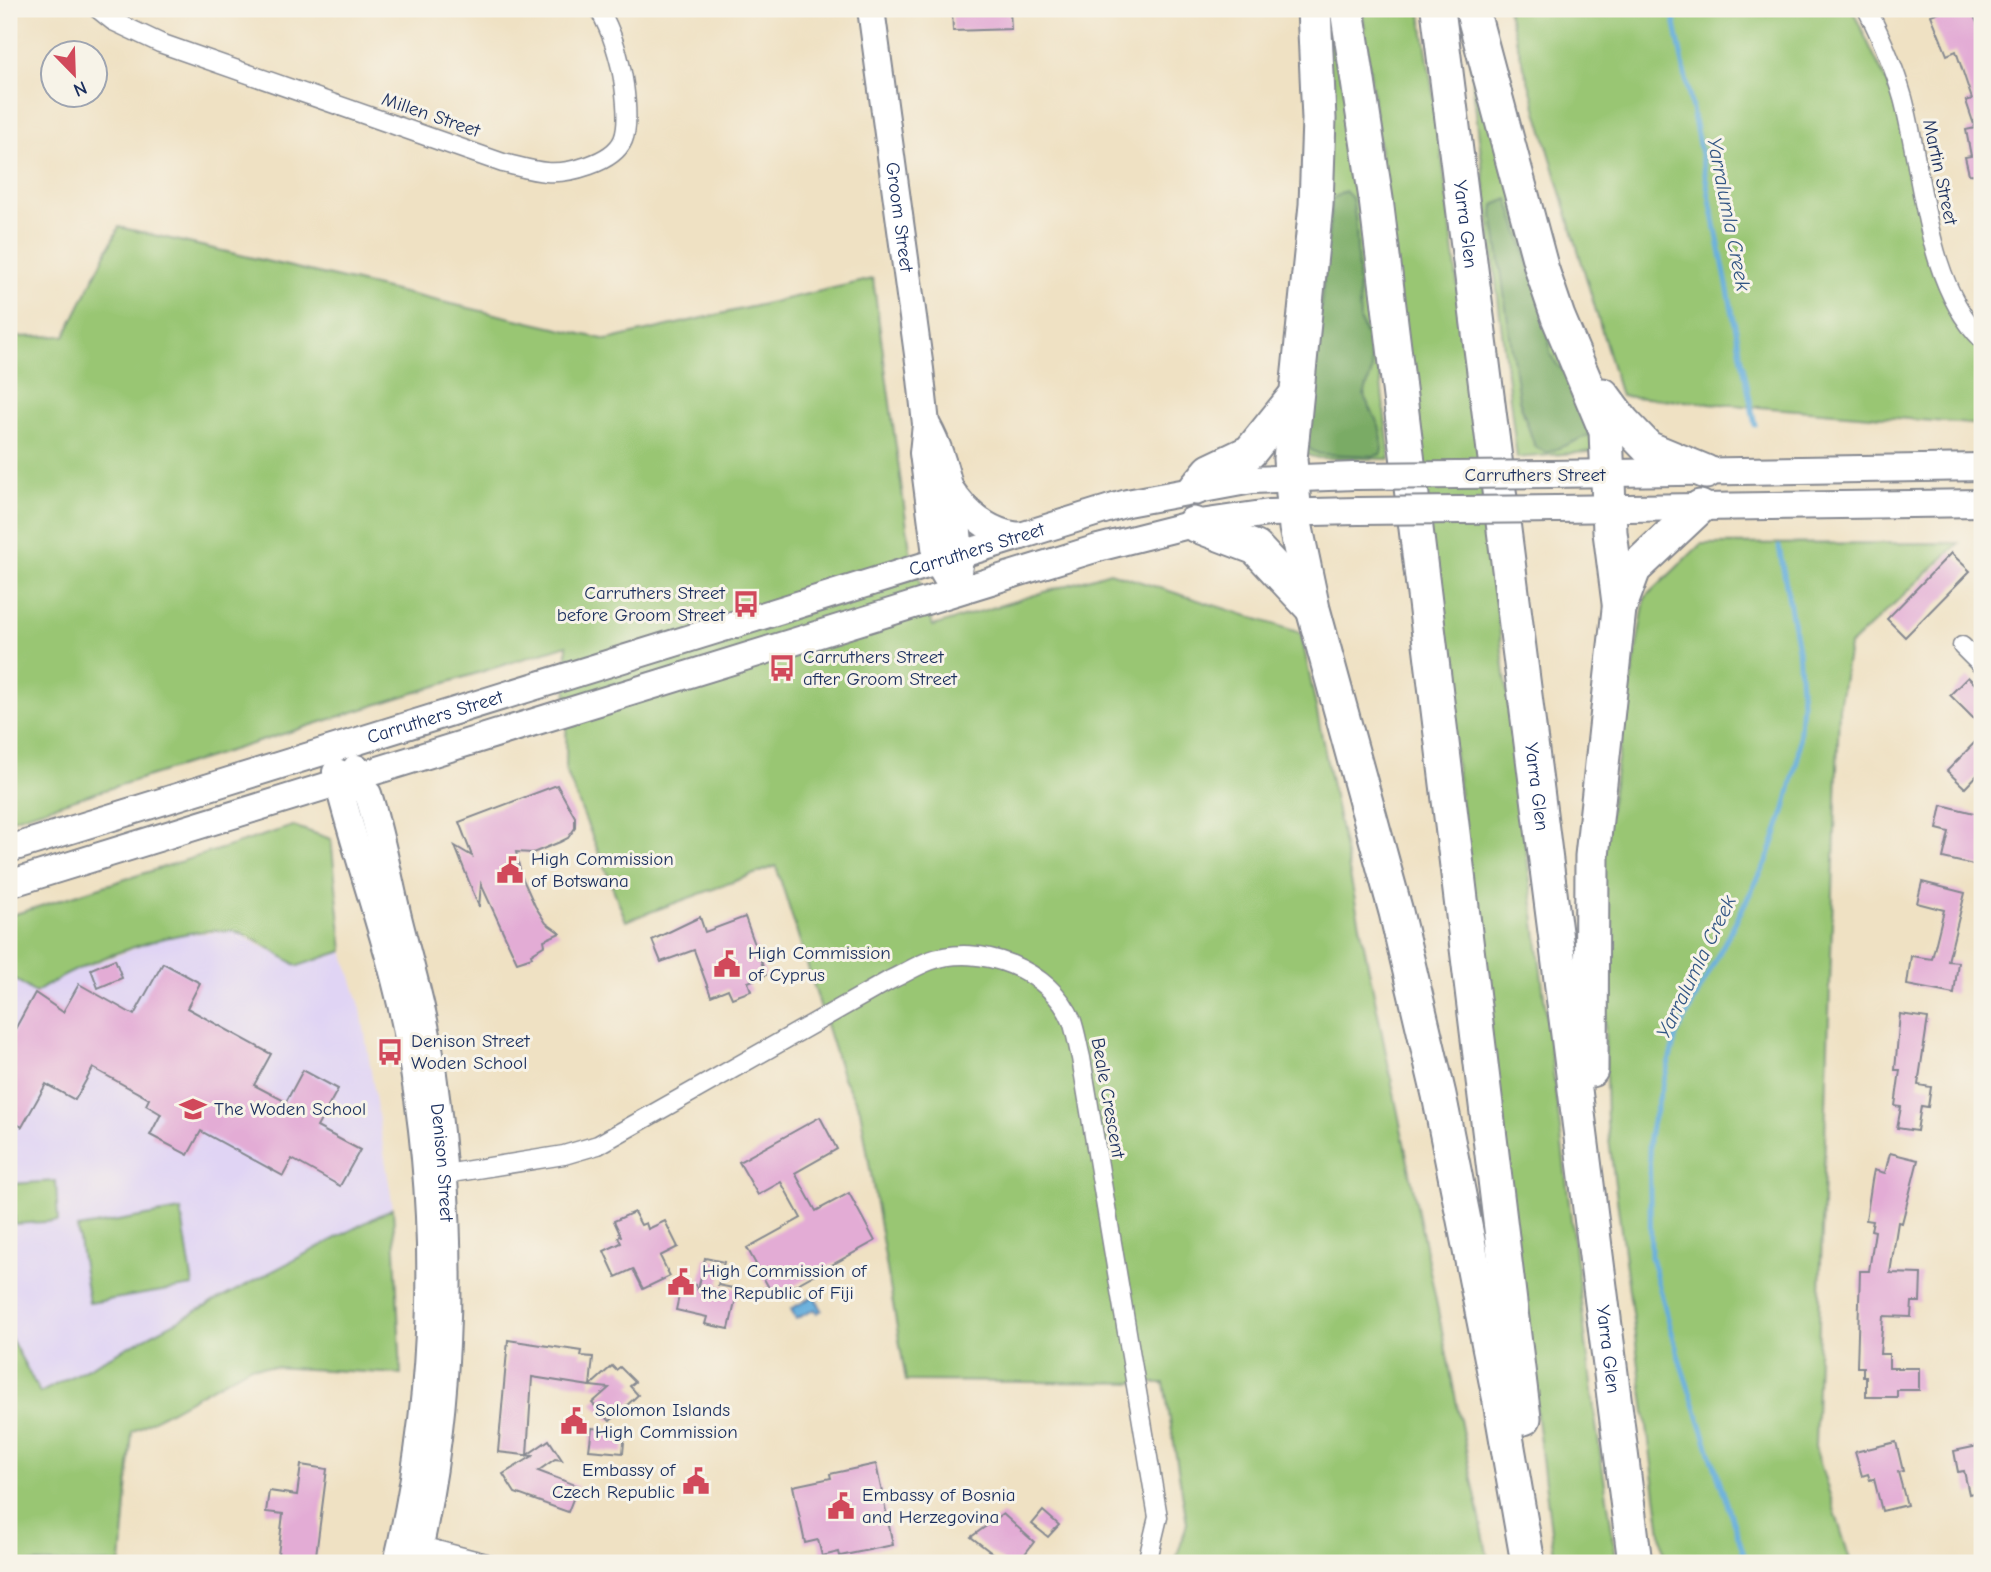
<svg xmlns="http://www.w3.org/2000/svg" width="1991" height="1572" font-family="'Comic Neue',sans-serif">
  <rect width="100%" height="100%" fill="#f7f3e8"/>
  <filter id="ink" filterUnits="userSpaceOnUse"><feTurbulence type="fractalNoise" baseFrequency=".0143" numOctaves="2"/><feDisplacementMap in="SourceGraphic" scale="14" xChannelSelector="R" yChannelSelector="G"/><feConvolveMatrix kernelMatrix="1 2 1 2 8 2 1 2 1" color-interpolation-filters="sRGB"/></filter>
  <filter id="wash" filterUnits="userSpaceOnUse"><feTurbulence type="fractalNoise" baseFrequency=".00686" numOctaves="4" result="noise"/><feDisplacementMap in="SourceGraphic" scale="28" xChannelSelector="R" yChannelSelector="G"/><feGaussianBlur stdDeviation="1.57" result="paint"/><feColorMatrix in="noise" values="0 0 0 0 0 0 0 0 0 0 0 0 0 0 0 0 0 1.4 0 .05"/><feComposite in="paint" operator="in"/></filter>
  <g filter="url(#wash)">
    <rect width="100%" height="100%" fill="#efe1c3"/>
    <path fill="#e0d4f4" d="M234 931 298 966 343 951 361 1009 393 1208 40 1393 9 1335V975L35 993 62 976 170 935Z"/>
    <g fill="#99c673" stroke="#5a7a68" stroke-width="2">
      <path d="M1323 9H1332L1353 147 1390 459 1318 458 1304 454Z"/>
      <path d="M1362 9H1420L1423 27 1440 139 1596 1425 1617 1563H1555Z"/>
      <path d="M1507 9H1852L1896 102 1953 323 1982 344V425L1621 396Z"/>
      <path d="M1469 53 1597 451 1517 458Z"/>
      <path d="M119 227 607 340 873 279 910 549 933 626 1110 572 1301 633 1489 1563H1175L1187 1523 1164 1383 906 1381 860 1109 843 1078 776 866 626 921 566 771 567 645 9 820V337L65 336Z"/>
      <path d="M1959 543 1849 646 1839 708 1815 1447 1851 1563H1665L1607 1124 1601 861 1645 598 1701 544Z"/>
      <path d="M293 826 331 839 343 951 298 966C282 957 247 932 232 931 175 926 82 962 35 993L9 975V916Z"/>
      <path d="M56 1181 58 1221 15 1224 12 1184Z"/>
      <path d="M393 1208 401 1374 251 1366 132 1432 121 1563H9V1335L40 1393Z"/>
      <path d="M181 1210 193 1286 89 1303 77 1228Z"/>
    </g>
    <g fill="#7aab65" stroke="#4a6d62" stroke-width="2">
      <path d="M1345 191 1352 198 1356 224 1360 321 1370 344 1372 371 1364 396C1373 415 1386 430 1381 454L1374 456 1320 454 1312 451 1306 444 1332 199Z"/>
      <path d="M1508 199 1549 326 1550 354 1558 366 1570 374 1590 435 1547 453 1535 447 1519 400 1493 214 1494 205Z"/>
    </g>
    <path fill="#64addc" stroke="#406e9d" stroke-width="2" d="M814 1296 822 1310 817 1313 815 1309 796 1319 791 1309Z"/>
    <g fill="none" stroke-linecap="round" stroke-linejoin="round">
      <g stroke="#64addc" stroke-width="5">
        <path d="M1672 9 1755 425"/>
        <path d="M1747 1563 1681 1365 1651 1257 1649 1136 1676 1036 1767 861 1785 809 1798 757 1802 702 1798 649 1779 547"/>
      </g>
    </g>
    <g id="blocks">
      <g fill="#e3acd5">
        <path d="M952 9H1010L1011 29 953 31Z"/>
        <path d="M1946 9H1971L1982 34V175L1969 174 1965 157 1971 156 1966 130 1975 128 1966 101 1972 99 1956 51 1947 55 1931 15Z"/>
        <path d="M1951 553 1970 571 1905 637 1887 619Z"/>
        <path d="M1968 677 1982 691V727L1950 695Z"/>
        <path d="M1982 735V770L1965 788 1947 771Z"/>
        <path d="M557 785 575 817V828L568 838 560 842 533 853 516 852 521 875 535 906 546 923 560 933 544 940 545 945 531 954 532 957 517 962 481 884 479 907 455 846 472 856 459 822Z"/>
        <path d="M1942 805 1982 815V867L1943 858 1949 832 1937 829Z"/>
        <path d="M1922 882 1965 893 1948 961 1958 962 1954 994 1907 985 1911 956 1932 959 1944 910 1917 903Z"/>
        <path d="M700 917 705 932 745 917 766 975 748 982 751 991 732 998 728 989 711 996 694 950 661 962 652 940Z"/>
        <path d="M115 959 122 978 98 988 91 969Z"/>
        <path d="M163 963 200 983 187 1008 271 1054 254 1085 286 1102 303 1070 338 1089 317 1127 360 1150 340 1186 292 1159 283 1176 201 1131 188 1155 150 1135 161 1114 146 1105 149 1099 93 1068 75 1100 46 1084 22 1127 9 1120V1040L35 993 63 1012 79 984 134 1015Z"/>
        <path d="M1900 1014 1928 1018 1918 1085 1931 1087 1928 1107 1921 1106 1917 1131 1897 1128 1901 1107 1895 1106 1900 1070H1895Z"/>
        <path d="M820 1117 837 1149 795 1173 816 1211 849 1193 875 1241 774 1297 747 1248 801 1218 781 1182 758 1195 739 1162Z"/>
        <path d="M1890 1153 1918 1160 1902 1223 1898 1222 1890 1273 1921 1274 1920 1302H1912L1911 1317 1883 1316 1880 1354H1889V1368H1919V1390H1897V1397H1866V1377H1863V1367H1857L1860 1271H1869L1875 1231 1871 1230 1873 1221 1866 1220 1872 1180 1874 1170 1885 1173Z"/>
        <path d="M634 1212 641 1225 646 1223 648 1229 665 1221 678 1247 660 1256 670 1276 643 1289 633 1269 616 1277 604 1251 621 1243 618 1237 621 1236 614 1221Z"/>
        <path d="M705 1258 724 1262 718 1285 738 1289 729 1329 705 1324 707 1317 676 1310 682 1282 695 1285 698 1290Z"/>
        <path d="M508 1340 582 1351 581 1356 593 1357 590 1386 532 1377 527 1455 549 1440 562 1460 555 1459 538 1471 578 1486 568 1512 515 1493 503 1474 533 1456 498 1452Z"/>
        <path d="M612 1366 616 1370 620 1367 635 1382 630 1386 638 1395 610 1421 592 1403 609 1388 590 1386Z"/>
        <path d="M592 1428 625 1432 623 1453 589 1450Z"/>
        <path d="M1896 1442 1903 1471 1898 1472 1907 1505 1882 1511 1874 1479 1870 1480 1868 1474 1862 1476 1855 1452Z"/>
        <path d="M1978 1446 1979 1450H1982V1491L1969 1494 1964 1471 1958 1472 1954 1451Z"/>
        <path d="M876 1464 893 1545 840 1556 839 1552 822 1556 818 1540 805 1543 793 1486 831 1478 830 1474Z"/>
        <path d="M301 1465 327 1469 315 1563H277L283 1514 266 1512 269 1491 297 1495Z"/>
        <path d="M1043 1511 1059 1525 1048 1537 1032 1524Z"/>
        <path d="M1003 1514 1034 1542 1018 1563H1005L971 1537Z"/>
      </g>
    </g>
  </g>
  <g filter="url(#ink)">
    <use href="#blocks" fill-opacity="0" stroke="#858890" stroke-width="2"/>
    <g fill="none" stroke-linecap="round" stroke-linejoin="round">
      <defs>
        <g id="street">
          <path d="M98 9 113 21 160 43 503 163C517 166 532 171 546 172 568 174 613 163 623 140 629 126 626 100 624 85 620 57 613 34 599 9"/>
          <path d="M1867 9C1881 37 1894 67 1903 98 1923 172 1925 283 1982 339"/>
          <path d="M1962 646 1982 666"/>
          <path d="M433 1176 564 1155 598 1145 890 980C903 974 916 966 929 961 980 942 1051 970 1072 1021 1076 1033 1078 1046 1081 1058L1158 1517 1147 1563"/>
          <path d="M409 1543 486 1563"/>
        </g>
        <g id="secondary">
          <path id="s1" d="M871 9 920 369 926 424 923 453 937 562 946 577"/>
          <path d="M928 427C945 457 965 539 958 572"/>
          <path d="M1551 474 1982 467"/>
          <path d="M951 490C968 515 990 534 1021 536"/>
          <path d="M1556 509 1982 503"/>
          <path d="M356 768 342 797C364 879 394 959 409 1043 441 1215 437 1393 397 1563"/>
          <path id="s2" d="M336 772 349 777 368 794C381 834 388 876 398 917 408 958 421 1000 428 1041 456 1216 456 1390 416 1563"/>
          <path id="s3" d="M9 849 1127 503 1252 480 1355 476"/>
          <path d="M9 884 1098 548 1193 524 1269 513 1358 511"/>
        </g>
        <g id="highway">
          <path d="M1314 9 1319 119 1316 205 1290 459 1296 528 1313 609 1396 912 1439 1095 1499 1396 1528 1563"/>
          <path d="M1347 9 1376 199 1524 1418"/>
          <path id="s4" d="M1438 9 1635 1563"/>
          <path d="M1472 9 1542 270 1558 317 1606 431 1610 532 1619 603"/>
          <path d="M1603 395 1623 422 1648 448 1706 472"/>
          <path d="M1196 488 1210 471 1250 452 1295 396"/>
          <path d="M1193 524 1256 548 1311 607"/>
          <path d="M1591 1070 1592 856 1619 609 1634 569 1700 507"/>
        </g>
      </defs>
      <use href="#street" stroke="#858890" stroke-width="21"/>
      <use href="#secondary" stroke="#858890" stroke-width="30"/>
      <use href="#highway" stroke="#858890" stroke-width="37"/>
      <use href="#street" stroke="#fff" stroke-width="18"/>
      <use href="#secondary" stroke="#fff" stroke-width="26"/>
      <use href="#highway" stroke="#fff" stroke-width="33"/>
      <defs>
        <g id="secondary-bridge">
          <path d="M1355 476 1551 474"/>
          <path d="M1358 511 1556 509"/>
        </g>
      </defs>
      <use href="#secondary-bridge" stroke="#858890" stroke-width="30" stroke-linecap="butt"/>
      <use href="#secondary-bridge" stroke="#fff" stroke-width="26"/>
    </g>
  </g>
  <defs>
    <symbol id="bus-bare" viewBox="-9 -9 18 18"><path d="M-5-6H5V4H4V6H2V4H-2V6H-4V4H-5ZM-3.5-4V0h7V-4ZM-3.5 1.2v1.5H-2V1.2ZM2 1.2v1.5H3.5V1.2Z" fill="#d1495b" stroke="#f7f3e8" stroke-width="2.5" paint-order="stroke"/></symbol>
    <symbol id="civic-bare" viewBox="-9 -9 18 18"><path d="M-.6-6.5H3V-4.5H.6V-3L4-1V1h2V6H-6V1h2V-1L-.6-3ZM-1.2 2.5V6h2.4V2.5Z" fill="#d1495b" stroke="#f7f3e8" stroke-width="2.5" paint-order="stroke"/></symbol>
    <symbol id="school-bare" viewBox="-9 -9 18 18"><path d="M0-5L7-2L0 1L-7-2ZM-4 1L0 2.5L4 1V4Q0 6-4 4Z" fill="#d1495b" stroke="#f7f3e8" stroke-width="2.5" paint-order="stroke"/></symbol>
  </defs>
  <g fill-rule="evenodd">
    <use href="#bus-bare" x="727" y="585" width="38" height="38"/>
    <use href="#bus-bare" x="763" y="649" width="38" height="38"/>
    <use href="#civic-bare" x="491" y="851" width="38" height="38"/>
    <use href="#civic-bare" x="708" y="945" width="38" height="38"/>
    <use href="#bus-bare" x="371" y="1033" width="38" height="38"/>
    <use href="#school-bare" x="174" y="1090" width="38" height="38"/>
    <use href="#civic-bare" x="662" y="1263" width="38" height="38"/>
    <use href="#civic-bare" x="555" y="1402" width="38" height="38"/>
    <use href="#civic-bare" x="677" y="1462" width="38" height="38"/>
    <use href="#civic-bare" x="822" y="1487" width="38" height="38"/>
  </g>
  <g text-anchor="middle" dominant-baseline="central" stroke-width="6" stroke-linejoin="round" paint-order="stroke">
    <g font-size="19" fill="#1b2f5e" stroke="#f7f3e8">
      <text transform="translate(431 115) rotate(19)">Millen Street</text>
      <text transform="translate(1940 172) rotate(78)">Martin Street</text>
      <text stroke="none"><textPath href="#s1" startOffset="210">Groom Street</textPath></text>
      <text stroke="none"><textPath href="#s4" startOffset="217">Yarra Glen</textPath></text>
      <text x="1535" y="475">Carruthers Street</text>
      <text stroke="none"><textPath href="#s3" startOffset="1013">Carruthers Street</textPath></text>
      <text stroke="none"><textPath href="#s3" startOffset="446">Carruthers Street</textPath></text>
      <text stroke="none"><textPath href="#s4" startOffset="784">Yarra Glen</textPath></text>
      <text transform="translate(1108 1098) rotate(80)">Beale Crescent</text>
      <text stroke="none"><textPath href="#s2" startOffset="416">Denison Street</textPath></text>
      <text stroke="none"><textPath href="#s4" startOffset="1351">Yarra Glen</textPath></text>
    </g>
    <g font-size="19" fill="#1b2f5e" stroke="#f7f3e8" text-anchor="start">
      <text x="725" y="593" text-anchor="end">Carruthers Street<tspan x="725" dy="22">before Groom Street</tspan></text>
      <text x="803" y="657">Carruthers Street<tspan x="803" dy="22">after Groom Street</tspan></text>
      <text x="531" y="859">High Commission<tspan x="531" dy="22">of Botswana</tspan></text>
      <text x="748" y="953">High Commission<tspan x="748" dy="22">of Cyprus</tspan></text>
      <text x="411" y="1041">Denison Street<tspan x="411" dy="22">Woden School</tspan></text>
      <text x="214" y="1109">The Woden School</text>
      <text x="702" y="1271">High Commission of<tspan x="702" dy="22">the Republic of Fiji</tspan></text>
      <text x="595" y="1410">Solomon Islands<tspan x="595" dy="22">High Commission</tspan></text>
      <text x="675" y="1470" text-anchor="end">Embassy of<tspan x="675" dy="22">Czech Republic</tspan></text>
      <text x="862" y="1495">Embassy of Bosnia<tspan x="862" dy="22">and Herzegovina</tspan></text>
    </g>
    <g font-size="21" font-style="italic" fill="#315584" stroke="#f7f3e8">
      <text transform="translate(1729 214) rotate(79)">Yarralumla Creek</text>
      <text transform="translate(1696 967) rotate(-64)">Yarralumla Creek</text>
    </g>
  </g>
  <rect width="1991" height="1572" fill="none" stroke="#f7f3e8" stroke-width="35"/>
  <g transform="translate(74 74) rotate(157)"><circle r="33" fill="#f7f3e8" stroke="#9fa5b1" stroke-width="2"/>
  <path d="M0-5L12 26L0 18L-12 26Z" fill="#d1495b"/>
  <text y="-10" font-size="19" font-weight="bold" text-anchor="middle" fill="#1b2f5e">N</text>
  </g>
</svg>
